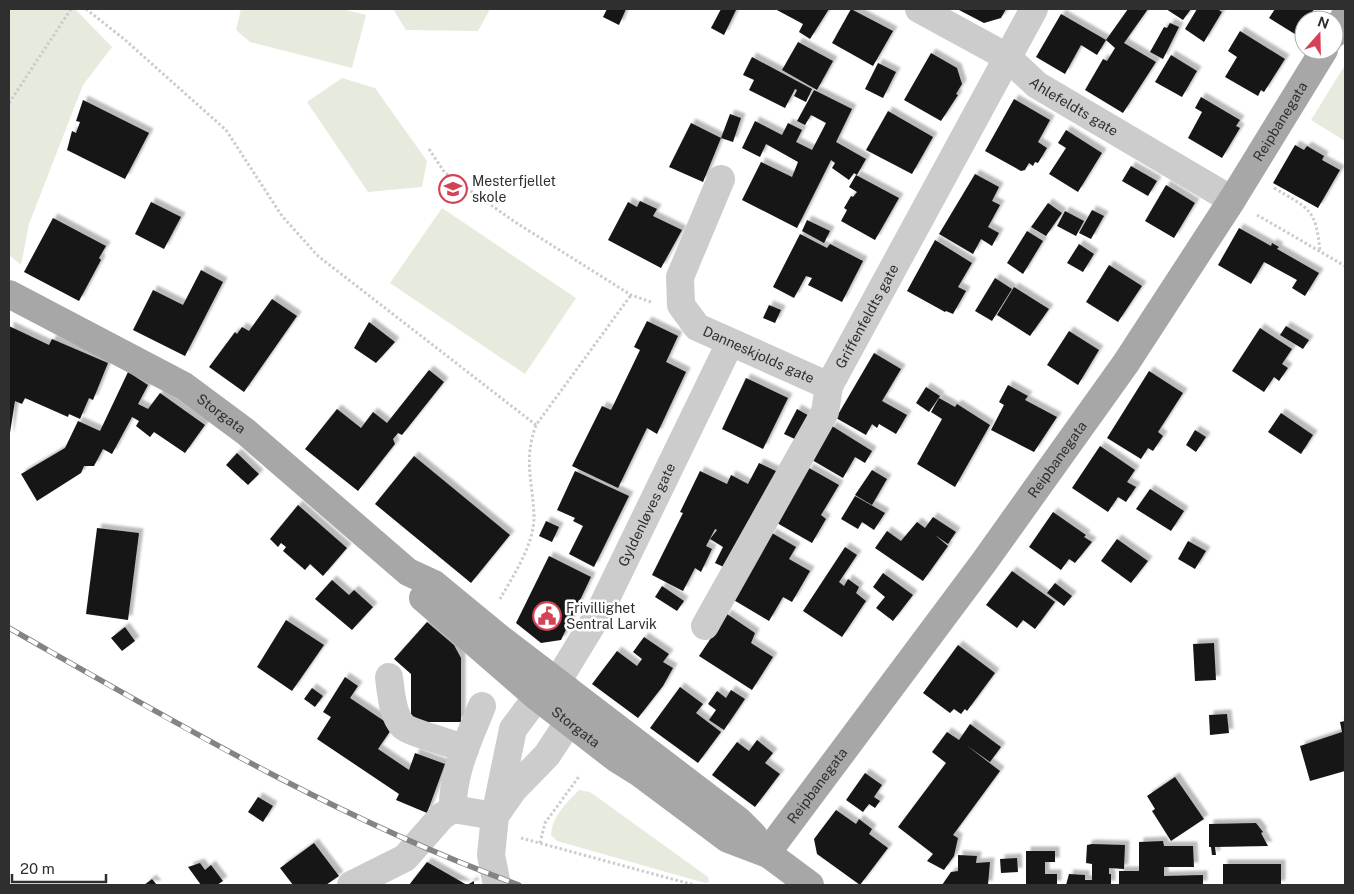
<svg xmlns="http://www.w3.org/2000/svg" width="1354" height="894" font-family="'Public Sans',sans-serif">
  <defs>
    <filter id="shadow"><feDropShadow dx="4.5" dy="-4.5" stdDeviation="1" flood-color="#0004"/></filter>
  </defs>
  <rect width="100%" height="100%" fill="#fff"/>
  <g fill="#e6ebde">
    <path d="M9 9H75L112 47 83 85 29 224 21 265 9 255Z"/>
    <path d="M241 9H342L366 15 352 68 250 42 236 30Z"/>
    <path d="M393 9H488L489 11 478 31 406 30Z"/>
    <path d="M1345 65V141L1311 120Z"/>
    <path d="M342 78 375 88 427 161 422 187 368 192 307 102Z"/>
    <path d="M442 208 576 298 525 374 390 283Z"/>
    <path d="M579 790 590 792 708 877 709 882 705 883 557 841 551 835C552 817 566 803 579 790Z"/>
  </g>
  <g fill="#161616" filter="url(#shadow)">
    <path d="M607 9H626L619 25 603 17Z"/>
    <path d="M721 9 736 10 724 35 711 28Z"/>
    <path d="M775 9H829L810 39 799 32 803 24Z"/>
    <path d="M851 9 893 31 873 66 832 43Z"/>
    <path d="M957 9H1006L1001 18 984 23Z"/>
    <path d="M1128 9H1148L1124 43 1156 62 1123 113 1085 90 1103 59 1107 61 1115 48 1106 40Z"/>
    <path d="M1166 9H1191L1183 20Z"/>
    <path d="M1197 9H1217L1222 12 1204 42 1185 29Z"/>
    <path d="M1275 9H1314L1307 20H1304V26L1298 36 1269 18Z"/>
    <path d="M1061 14 1106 40 1097 55 1081 45 1065 74 1036 57Z"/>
    <path d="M1170 23 1179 27 1163 59 1150 52 1164 27 1167 28Z"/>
    <path d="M1240 31 1285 59 1264 92 1261 90 1258 96 1225 77 1237 57 1228 51Z"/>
    <path d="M798 42 833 61 817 90 782 70Z"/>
    <path d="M931 53 957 68 962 84 956 94 958 95 941 121 904 100Z"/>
    <path d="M1171 55 1197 71 1182 97 1155 82Z"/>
    <path d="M752 57 812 89 806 102 794 96 797 90 795 89 785 108 749 90 754 80 743 75Z"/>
    <path d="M878 63 896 72 883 98 865 89Z"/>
    <path d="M814 90 852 109 836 142 866 159 857 175 854 173 849 180 832 168 835 163 831 160 797 228 742 200 761 162 792 177 798 162 766 144 760 157 742 148 755 121 782 135 788 123 802 130 796 142 812 150 826 123 811 115 805 125 797 121Z"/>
    <path d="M1201 97 1240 120 1236 126 1240 128 1222 158 1188 138 1202 112 1195 108Z"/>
    <path d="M1014 99 1050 120 1038 142 1047 148 1038 163 1035 162 1033 166 1029 163 1025 170 1021 171 985 151Z"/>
    <path d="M83 100 149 133 125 179 67 150 72 131 76 133 80 122 76 121Z"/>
    <path d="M888 111 933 137 912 174 866 150Z"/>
    <path d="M730 114 741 118 733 142 721 138 703 182 669 167 691 123 721 138Z"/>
    <path d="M1066 130 1102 153 1078 192 1049 174 1066 148 1058 143Z"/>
    <path d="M1295 145 1304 150 1307 146 1324 156 1322 160 1340 170 1318 208 1273 183Z"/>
    <path d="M1131 166 1157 181 1148 196 1122 181Z"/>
    <path d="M975 174 999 187 992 201 1000 205 988 227 999 233 992 246 981 239 973 254 939 234Z"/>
    <path d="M856 175 899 198 875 240 841 221 847 210 844 208 851 196 853 197 857 192 849 187Z"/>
    <path d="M1166 185 1195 203 1174 238 1145 221Z"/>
    <path d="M640 201 657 209 653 216 682 230 661 268 608 240 628 202 637 207Z"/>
    <path d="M151 202 181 217 164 249 135 234Z"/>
    <path d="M1048 203 1062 213 1046 236 1031 227Z"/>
    <path d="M1092 210 1104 216 1091 239 1079 233Z"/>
    <path d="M1065 211 1084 221 1076 236 1057 226Z"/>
    <path d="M53 218 106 246 99 258 101 260 79 301 24 272Z"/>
    <path d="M807 220 830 231 824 243 802 231Z"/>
    <path d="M1239 228 1271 246 1272 243 1279 247 1277 249 1319 273 1305 296 1292 288 1297 280 1264 262 1251 284 1218 265Z"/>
    <path d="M1027 231 1043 241 1023 274 1007 263Z"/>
    <path d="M800 234 827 248 830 244 863 261 842 302 808 285 812 278 806 276 794 298 773 287Z"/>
    <path d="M935 240 972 263 958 287 966 291 953 314 946 311 945 312 907 291Z"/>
    <path d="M1079 244 1094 254 1083 272 1067 263Z"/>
    <path d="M1109 265 1142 286 1118 322 1086 302Z"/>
    <path d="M201 270 223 282 185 356 133 330 153 290 183 305Z"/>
    <path d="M995 278 1012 289 992 321 975 311Z"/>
    <path d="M1014 287 1049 309 1030 336 997 315Z"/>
    <path d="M272 299 297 316 244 392 209 367 235 332 237 334 242 327 249 331Z"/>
    <path d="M769 305 781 310 775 323 763 318Z"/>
    <path d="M647 321 678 336 666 362 686 372 657 434 647 428 618 488 572 466 602 406 611 410 640 350 634 347Z"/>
    <path d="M369 322 395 342 376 363 354 348Z"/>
    <path d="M9 326 49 345 52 339 108 363 93 400 89 398 80 419 69 414 68 417 25 398 22 404 15 401 9 439Z"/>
    <path d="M1286 326 1309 340 1303 349 1280 335Z"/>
    <path d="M1260 328 1292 349 1282 364 1288 368 1279 381 1274 377 1264 392 1232 371Z"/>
    <path d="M1069 331 1099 350 1078 385 1047 365Z"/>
    <path d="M874 353 901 369 882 401 907 415 896 434 879 424 877 428 872 424 866 435 836 418Z"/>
    <path d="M429 370 444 382 402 435 398 433 393 439 395 444 358 491 305 449 337 409 361 428 373 412 387 423Z"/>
    <path d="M1149 371 1183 393 1158 432 1163 436 1153 451 1148 448 1141 459 1107 438Z"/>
    <path d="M128 372 148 385 138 404 148 409 160 393 205 425 185 453 154 432 150 437 136 426 139 421 132 417 112 454 103 449 94 466H84L81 473 37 501 21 474 65 448 78 421 100 431Z"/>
    <path d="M746 378 788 398 763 449 722 429Z"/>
    <path d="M1008 385 1028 396 1025 400 1057 417 1034 452 991 430 1004 405 999 402Z"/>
    <path d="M926 387 940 396 929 412 916 403Z"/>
    <path d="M939 398 955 407 957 404 990 425 955 487 917 464 942 419 931 412Z"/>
    <path d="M797 409 811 417 799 441 784 434Z"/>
    <path d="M1281 413 1313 435 1301 454 1268 432Z"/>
    <path d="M832 426 872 451 865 463 855 457 843 478 812 460Z"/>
    <path d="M1195 430 1206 437 1196 452 1186 445Z"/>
    <path d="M1100 446 1135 470 1127 482 1136 487 1126 502 1118 497 1108 512 1072 488Z"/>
    <path d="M237 453 259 474 248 485 226 465Z"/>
    <path d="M414 456 510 535 471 583 375 504Z"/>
    <path d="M759 463 780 473 728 569 715 563 723 547 710 539 717 530 715 529 706 546 712 549 701 572 695 568 683 591 652 575 683 513 680 512 700 471 727 484 731 475 748 484Z"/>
    <path d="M809 468 839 485 821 515 826 519 812 543 777 523Z"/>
    <path d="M872 470 887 479 872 505 855 495Z"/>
    <path d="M575 471 629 496 594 567 569 554 583 526 573 521 575 518 557 510Z"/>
    <path d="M1150 489 1184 511 1171 531 1136 509Z"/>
    <path d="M855 496 885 513 874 530 862 522 858 529 841 519Z"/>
    <path d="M298 505 347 548 323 576 310 564 305 570 283 551 286 547 281 543 278 547 270 539Z"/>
    <path d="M1053 512 1086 535 1084 537 1092 542 1075 563 1069 559 1061 570 1029 547Z"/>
    <path d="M933 517 956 532 948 544 935 535 948 546 923 581 875 548 887 531 901 541 917 522 925 528Z"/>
    <path d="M546 521 559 527 552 542 539 536Z"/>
    <path d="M97 528 139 533 128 620 86 614Z"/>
    <path d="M772 533 796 547 789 559 810 571 792 602 783 597 769 621 732 599Z"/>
    <path d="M1117 539 1148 561 1131 583 1101 561Z"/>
    <path d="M1188 541 1206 551 1195 569 1178 559Z"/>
    <path d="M845 547 857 555 839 582 844 586 848 579 859 587 856 593 866 601 842 637 803 611Z"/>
    <path d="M549 556 591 577 561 640 541 643 516 623Z"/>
    <path d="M1012 571 1055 602 1035 629 1023 620 1017 628 986 605Z"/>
    <path d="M883 573 913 595 893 621 876 608 885 597 873 587Z"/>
    <path d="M332 580 349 595 354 590 373 607 352 630 315 599Z"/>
    <path d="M1055 583 1072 596 1064 606 1047 593Z"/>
    <path d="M662 586 684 601 677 611 655 597Z"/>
    <path d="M727 614 755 633 751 643 773 657 752 690 699 656Z"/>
    <path d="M286 620 324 645 292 691 257 667Z"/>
    <path d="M427 622 454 645 461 658V722H411V674L394 659Z"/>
    <path d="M125 627 135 641 122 651 111 638Z"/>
    <path d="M644 637 669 654 663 662 673 668 663 686 638 718 592 684 617 651 637 666 642 659 633 652Z"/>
    <path d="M1214 643 1216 680 1195 681 1193 644Z"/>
    <path d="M958 645 995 673 967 711 965 709 961 714 954 709 950 713 923 693Z"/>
    <path d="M345 677 358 686 350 698 393 727 378 749 409 770 415 753 445 764 427 813 396 800 399 794 317 739 331 717 323 712Z"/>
    <path d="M680 687 703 704 696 713 721 732 698 763 650 728Z"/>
    <path d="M312 688 323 696 315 707 304 699Z"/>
    <path d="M731 690 745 699 724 730 709 720 716 710 708 704 717 691 726 698Z"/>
    <path d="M1227 714 1229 733 1210 735 1209 715Z"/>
    <path d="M1345 721V771L1310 781 1300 746 1342 732 1340 722Z"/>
    <path d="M970 724 1001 747 990 762 966 745 1000 771 953 835 958 838 954 856 944 870 927 861 933 854 898 827 946 763 932 752 947 732 959 740Z"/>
    <path d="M757 740 773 753 765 763 780 774 755 807 712 775 737 742 749 751Z"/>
    <path d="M865 773 882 785 874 797 880 801 875 808 869 804 863 812 846 800Z"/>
    <path d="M1175 777 1204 819 1171 841 1152 811 1155 809 1147 796Z"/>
    <path d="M258 797 273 806 263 822 248 812Z"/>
    <path d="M836 810 856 824 859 819 872 829 869 834 888 848 860 885 817 854 814 839Z"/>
    <path d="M1256 823 1263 832 1261 833 1268 846 1215 847 1216 855H1212L1211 847H1209V824Z"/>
    <path d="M1163 841 1164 846H1193L1194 867H1164V876L1203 875V885H1119V871H1139V842Z"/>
    <path d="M314 843 339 876 326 885H293L280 868Z"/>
    <path d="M1092 844 1125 845 1124 869 1109 868V874H1111V885H1066L1069 874 1085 875V880H1092V864L1086 863 1087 845Z"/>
    <path d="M1026 851H1055V862H1045V874H1057V885H1026Z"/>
    <path d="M958 855 977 856 976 863 990 862 988 885H942L951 872 958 871Z"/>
    <path d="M1017 858 1018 872 1001 873 1000 859Z"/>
    <path d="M427 862 467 885 474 881V885H409Z"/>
    <path d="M200 863 205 870 211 865 223 881 217 885H201L188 867Z"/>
    <rect x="1223" y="864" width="58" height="21"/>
    <path d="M152 879 157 885H144Z"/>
  </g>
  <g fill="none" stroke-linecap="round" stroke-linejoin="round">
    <g stroke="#ccc" stroke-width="3" stroke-dasharray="2.5 2.5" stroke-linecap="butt">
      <path d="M86 9 124 39 226 130 282 216 318 256 536 425"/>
      <path d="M9 103 71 9"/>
      <path d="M429 149 445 173 515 222 631 295 651 302"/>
      <path d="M1274 188C1309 209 1316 208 1320 252"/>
      <path d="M1257 215 1345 266"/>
      <path d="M500 599C513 576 534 545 534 517 533 482 523 461 536 425L631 295"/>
      <path d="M521 838 694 885"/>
      <path d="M540 843 545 823 580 775"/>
    </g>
    <g stroke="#ccc" stroke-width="28">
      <path id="s1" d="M919 9 1007 57 1037 85 1232 200"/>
      <path id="s2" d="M721 179 680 277 681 305 697 327 829 386"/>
      <path id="s3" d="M705 626 825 412 829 386 1034 9"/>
      <path d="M389 677C391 692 392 715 403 726 410 733 453 743 465 749"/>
      <path id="s4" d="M557 682 599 613 730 343"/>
      <path d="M453 809C452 773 469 739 482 706"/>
      <path d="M351 885 405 858 442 816 453 809 495 816 513 729 537 697 567 689 568 723 547 755 513 790 495 816 491 855 497 885"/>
    </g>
    <g stroke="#a7a7a7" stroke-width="28">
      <path d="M1334 34 1345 16"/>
      <path id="s5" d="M9 294 184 386 246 432 408 572 434 584 502 640 739 821 753 835 767 853 810 885"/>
      <path id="s6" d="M423 598 537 697 617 759 641 774 728 839 765 853"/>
      <path id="s7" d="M767 853 984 562 1126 363 1232 200 1324 50"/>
    </g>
    <defs>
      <path id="rail" d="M9 628C174 722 340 820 519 885"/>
    </defs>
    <use href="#rail" stroke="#848484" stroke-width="5.5"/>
    <use href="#rail" stroke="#fff" stroke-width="4" stroke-dasharray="11" stroke-linecap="butt"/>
  </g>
  <defs>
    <symbol id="school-ring" viewBox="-11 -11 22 22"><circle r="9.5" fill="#fff" stroke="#d44355" stroke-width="1.5"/><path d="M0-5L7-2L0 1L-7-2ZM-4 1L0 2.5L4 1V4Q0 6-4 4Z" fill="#d44355"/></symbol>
    <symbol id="civic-ring" viewBox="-11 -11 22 22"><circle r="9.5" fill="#fff" stroke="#d44355" stroke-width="1.5"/><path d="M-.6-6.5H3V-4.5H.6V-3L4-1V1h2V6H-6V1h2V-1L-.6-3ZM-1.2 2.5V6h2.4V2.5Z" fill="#d44355"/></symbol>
  </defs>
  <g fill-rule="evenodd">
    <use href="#school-ring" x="437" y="173" width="32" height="32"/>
    <use href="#civic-ring" x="531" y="600" width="32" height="32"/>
  </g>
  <g text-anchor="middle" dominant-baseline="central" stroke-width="5" stroke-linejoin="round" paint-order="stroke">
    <g font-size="14" fill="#2f2f2f" stroke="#fff">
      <text stroke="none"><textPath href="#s1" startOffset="184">Ahlefeldts gate</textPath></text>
      <text stroke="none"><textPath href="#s7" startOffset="894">Reipbanegata</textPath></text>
      <text stroke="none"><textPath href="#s3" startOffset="351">Griffenfeldts gate</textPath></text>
      <text stroke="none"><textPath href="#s2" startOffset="229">Danneskjolds gate</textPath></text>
      <text stroke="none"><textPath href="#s5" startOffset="244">Storgata</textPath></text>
      <text stroke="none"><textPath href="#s7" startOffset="489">Reipbanegata</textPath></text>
      <text stroke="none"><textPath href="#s4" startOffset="190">Gyldenløves gate</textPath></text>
      <text stroke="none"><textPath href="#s6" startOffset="200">Storgata</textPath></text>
      <text stroke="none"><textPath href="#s7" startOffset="84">Reipbanegata</textPath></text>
    </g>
    <g font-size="14" fill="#2f2f2f" stroke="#fff" text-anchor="start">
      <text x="472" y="181">Mesterfjellet<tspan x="472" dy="16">skole</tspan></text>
      <text x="566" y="608">Frivillighet<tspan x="566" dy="16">Sentral Larvik</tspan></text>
    </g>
  </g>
  <rect width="1354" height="894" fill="none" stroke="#2f2f2f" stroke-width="20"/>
  <g transform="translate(1319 35) rotate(20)"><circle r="24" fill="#ffffff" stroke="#acacac"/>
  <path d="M0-4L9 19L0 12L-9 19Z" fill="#d44355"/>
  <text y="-8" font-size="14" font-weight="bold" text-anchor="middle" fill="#2f2f2f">N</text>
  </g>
  <path d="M12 874v8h94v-8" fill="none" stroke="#2f2f2f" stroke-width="2.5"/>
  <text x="20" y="874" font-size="15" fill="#2f2f2f" stroke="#ffffff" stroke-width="4" paint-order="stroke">20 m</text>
</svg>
